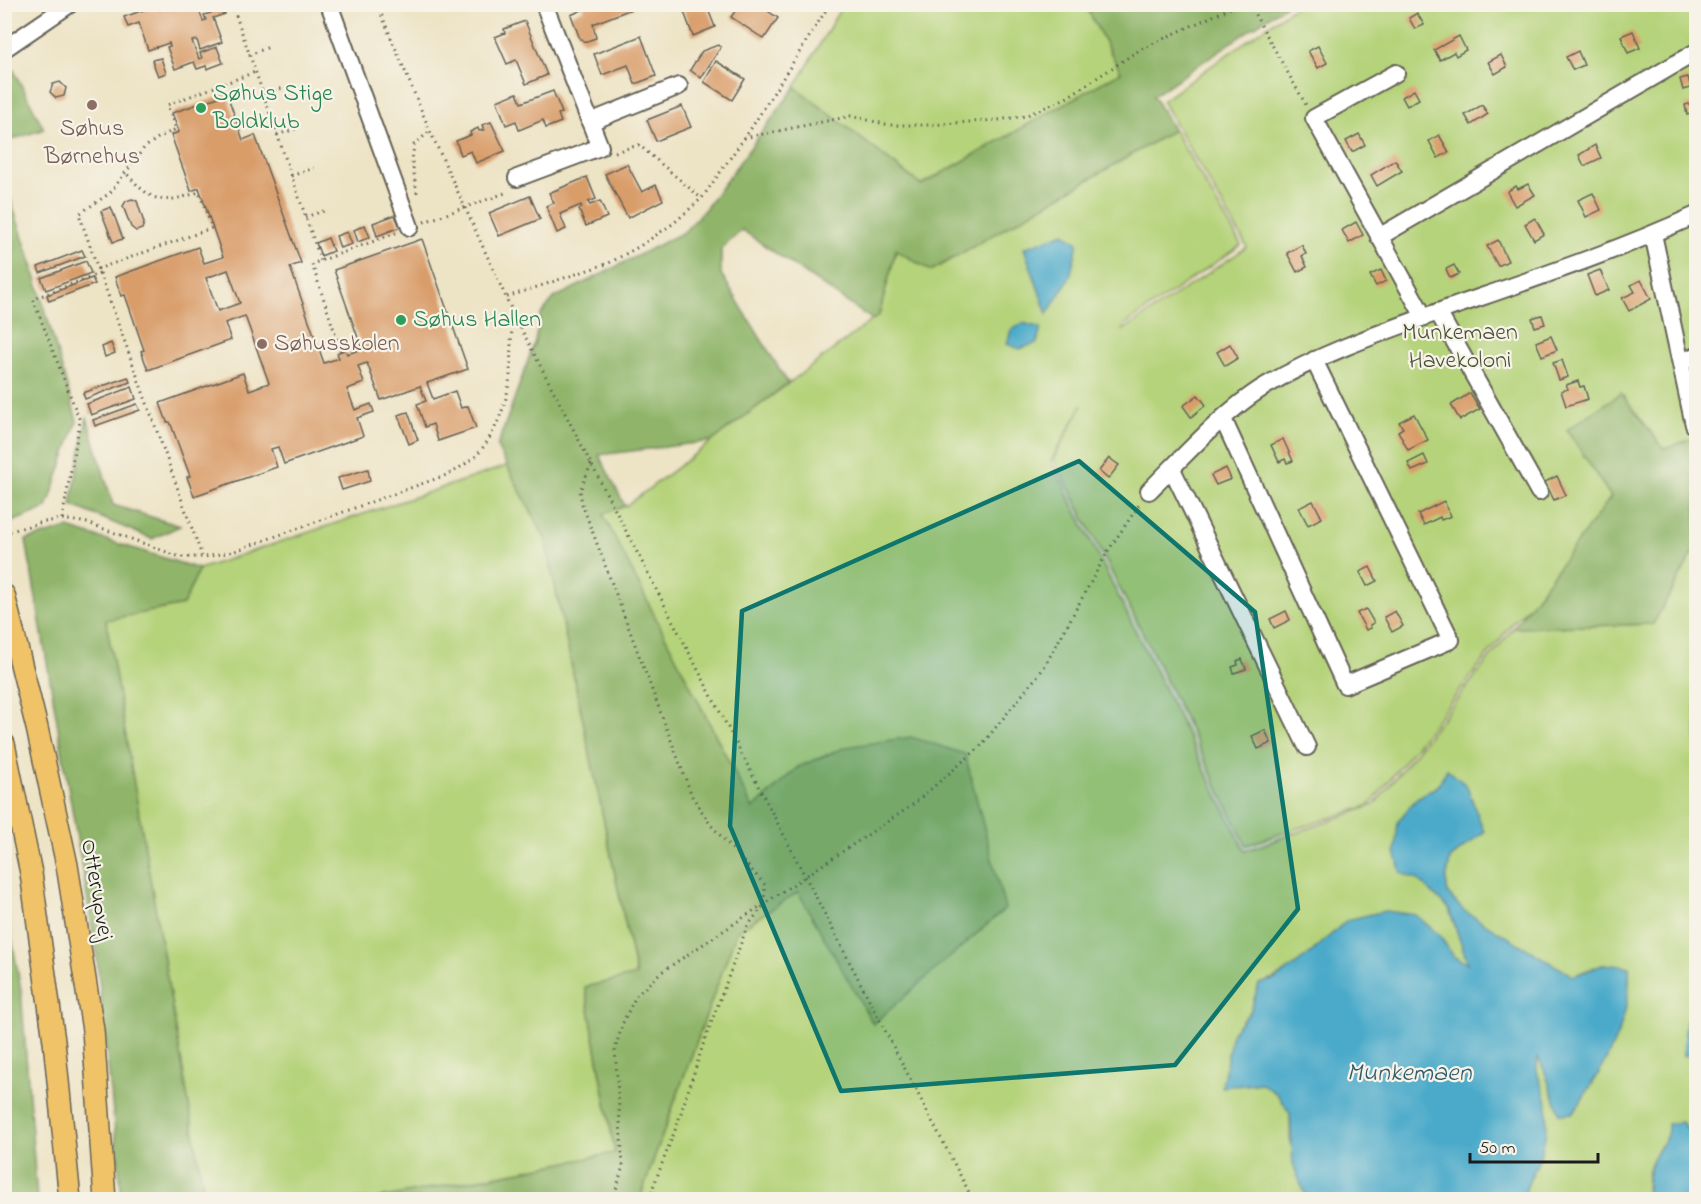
<svg xmlns="http://www.w3.org/2000/svg" width="1701" height="1204" font-family="'Indie Flower',sans-serif">
  <rect width="100%" height="100%" fill="#f7f3e8"/>
  <filter id="ink" filterUnits="userSpaceOnUse"><feTurbulence type="fractalNoise" baseFrequency=".0167" numOctaves="2"/><feDisplacementMap in="SourceGraphic" scale="12" xChannelSelector="R" yChannelSelector="G"/><feConvolveMatrix kernelMatrix="1 2 1 2 8 2 1 2 1" color-interpolation-filters="sRGB"/></filter>
  <filter id="wash" filterUnits="userSpaceOnUse"><feTurbulence type="fractalNoise" baseFrequency=".008" numOctaves="4" result="noise"/><feDisplacementMap in="SourceGraphic" scale="24" xChannelSelector="R" yChannelSelector="G"/><feGaussianBlur stdDeviation="1.35" result="paint"/><feColorMatrix in="noise" values="0 0 0 0 0 0 0 0 0 0 0 0 0 0 0 0 0 1.4 0 .05"/><feComposite in="paint" operator="in"/></filter>
  <g filter="url(#wash)">
    <rect width="100%" height="100%" fill="#ede3c5"/>
    <g fill="#b5d37a" stroke="#68784b" stroke-width="1.5">
      <path d="M843 4 1085 5 1121 72 921 185 795 87Z"/>
      <path d="M1297 5H1696V472L1633 507 1515 620 1370 805 1246 845 1150 647 1054 459 1082 405 1051 461 1245 851 1374 805 1513 628 1653 624 1696 548V1018L1686 1021 1684 1055 1696 1053V1137L1691 1135 1682 1122C1661 1138 1640 1172 1648 1199H1524L1525 1190 1538 1161 1547 1103 1535 1067 1538 1057 1544 1070 1573 1113 1599 1074 1594 967 1573 976 1464 912 1448 894 1446 880 1450 859 1484 832 1438 786 1417 798 1401 873 1417 879 1450 909 1468 964 1454 957 1439 935 1323 941C1305 960 1284 977 1259 984L1250 1012 1232 1032 1238 1086 1261 1083 1277 1094 1290 1113V1139L1304 1192 1312 1199H640L653 1161 737 930 798 891V767L753 809 602 513 626 506 879 315 896 250 931 271 1174 130 1241 245 1126 324 1122 331 1247 247 1162 101Z"/>
      <path d="M507 466 545 538 636 976 585 987 615 1153 375 1199H205L105 619 183 605 199 569Z"/>
    </g>
    <g fill="#90b56a" stroke="#566843" stroke-width="1.5">
      <path d="M1085 5H1286L1153 96 1174 130 931 271 896 250 879 315 873 320 742 230 721 249V274L788 383 712 441 599 455 625 506 603 514 753 809 798 767 846 747 911 737 965 754 1005 909 873 1024 798 892 737 931 653 1161 640 1199H375L615 1153 585 987 636 975 545 538 497 447 535 341 541 314 554 298 684 232 706 208 795 87 921 185 1121 72Z"/>
      <path d="M13 69 44 129 5 142V73Z"/>
      <path d="M4 180 33 268 77 421 47 508 5 525Z"/>
      <path d="M1621 393 1664 449 1696 437V548L1653 624 1513 628 1611 497 1567 430Z"/>
      <path d="M87 417 113 505 180 526 152 539 71 505Z"/>
      <path d="M68 528 199 569 183 605 106 620 205 1199H122L96 949 26 540Z"/>
      <path d="M5 900 21 990 37 1199H5Z"/>
    </g>
    <g fill="#4baaca" stroke="#346373" stroke-width="1.5">
      <path d="M1064 233 1078 243 1070 277 1047 314 1024 248Z"/>
      <path d="M1023 323 1041 328 1037 343 1020 349 1007 344 1011 330Z"/>
      <path d="M1447 769 1467 786 1484 832 1450 859 1446 880 1448 894 1464 911 1573 976 1605 964 1629 967C1633 1022 1602 1070 1573 1113L1560 1114 1544 1070 1538 1058C1534 1075 1544 1087 1547 1103 1549 1121 1544 1148 1537 1164 1532 1176 1525 1186 1524 1199L1339 1200 1329 1198 1312 1199 1304 1192 1293 1164 1290 1113 1277 1094 1261 1083 1222 1087 1232 1032 1250 1012 1259 984 1276 979 1312 952 1347 920 1385 911 1416 915 1439 935 1454 957 1468 964 1449 909 1417 879 1401 873 1395 852 1398 821 1417 798 1438 786Z"/>
      <path d="M1696 1018V1053L1684 1056 1686 1021Z"/>
      <path d="M1682 1122 1691 1135 1696 1137V1199H1648C1645 1189 1648 1173 1652 1162 1657 1149 1670 1139 1668 1124Z"/>
    </g>
    <g id="blocks">
      <g fill="#d99d6a" fill-rule="evenodd">
        <path d="M175 4H197L203 21 206 20 204 15 211 13 208 4H222L225 14 213 18 222 42 200 50 197 40 192 41 199 59 202 58 200 53 217 47 223 63 207 69 206 66 197 69 194 62 175 69 167 47 170 46 169 43 148 50 139 23 128 27 124 17 158 5 160 10Z"/>
        <path d="M582 4H633L634 8 593 24 596 38 584 42 582 39H580L571 15 584 9Z"/>
        <path d="M681 4H706L715 27 693 36Z"/>
        <path d="M740 4H757L778 18 764 39 731 17Z"/>
        <path d="M1417 13 1424 25 1415 29 1409 18Z"/>
        <path d="M525 21 547 75 526 84 516 60 507 64 495 37 505 33 504 29Z"/>
        <path d="M1633 31 1640 48 1628 53 1621 36Z"/>
        <path d="M641 36 656 76 635 84 628 65 602 75 594 54Z"/>
        <path d="M1459 36 1466 50 1456 56 1454 52 1440 60 1434 50Z"/>
        <path d="M718 45 721 47 701 78 690 70 702 51Z"/>
        <path d="M1318 46 1327 63 1318 68 1308 51Z"/>
        <path d="M1578 51 1584 65 1573 70 1566 57Z"/>
        <path d="M1501 55 1507 67 1495 74 1488 62Z"/>
        <path d="M161 58 166 73 158 76 152 60Z"/>
        <path d="M716 61 745 79 732 100 704 82Z"/>
        <path d="M1688 77 1691 88 1683 90 1680 79Z"/>
        <path d="M60 82 66 88 64 96 56 98 50 92 53 84Z"/>
        <path d="M1414 90 1419 99 1407 106 1402 97Z"/>
        <path d="M553 91 562 113 558 114 561 122 546 128 543 120 519 130 516 121 506 125 497 101 517 93 521 103Z"/>
        <path d="M227 94 243 140 255 135 301 263 290 267 324 363 339 358 337 353 341 351 345 350 347 354 362 349 334 270 422 239 468 369 427 383 433 399 455 391 461 408 468 406 476 428 438 441 433 424 425 427 417 404 426 401 420 386 381 400 367 363 358 366 364 383 347 389 355 410 371 404 374 412 357 418 363 436 284 464 278 447 271 449 277 467 194 496 187 477 190 476 170 422H167L160 403 243 373 249 390 269 383 245 316 225 323 231 340 148 370 141 351 144 350 132 315 125 295 121 296 115 277 198 247 204 263 223 257 199 188 191 191 171 135 179 132 172 113ZM228 270 240 303 218 311 206 278Z"/>
        <path d="M1696 102V112L1687 115 1685 105Z"/>
        <path d="M1482 105 1488 114 1471 125 1465 115Z"/>
        <path d="M682 106 691 127 656 141 647 120Z"/>
        <path d="M491 122 505 151 476 163 471 151 461 155 456 141 471 135 470 132 478 128 479 131 484 130 482 125Z"/>
        <path d="M1359 134 1365 145 1352 152 1346 141Z"/>
        <path d="M1439 135 1449 152 1438 158 1429 141Z"/>
        <path d="M1595 145 1601 158 1584 166 1579 155Z"/>
        <path d="M1395 160 1402 171 1377 186 1371 175Z"/>
        <path d="M627 164 642 192 656 185 663 200 628 218 605 174Z"/>
        <path d="M587 177 596 199 588 202 590 205 600 201 607 217 586 226 579 210 582 208 581 205 560 214 566 229 557 233 546 206 554 203 549 193Z"/>
        <path d="M1528 184 1535 195 1515 206 1507 192 1516 186 1518 189Z"/>
        <path d="M1593 193 1601 210 1586 217 1578 200Z"/>
        <path d="M530 196 540 219 499 236 489 213Z"/>
        <path d="M132 199 137 201 144 223 142 229 136 231 131 227 123 206 126 201Z"/>
        <path d="M111 207 123 239 113 242 101 211Z"/>
        <path d="M395 215 400 227 377 236 373 223Z"/>
        <path d="M1535 218 1544 234 1534 240 1525 224Z"/>
        <path d="M1356 222 1363 235 1349 243 1342 230Z"/>
        <path d="M365 225 370 237 358 242 354 230Z"/>
        <path d="M347 232 352 244 340 248 336 236Z"/>
        <path d="M328 238 333 251 321 256 316 243Z"/>
        <path d="M1498 240 1508 261 1498 266 1487 246Z"/>
        <path d="M1302 245 1306 254 1302 256 1307 267 1297 272 1287 253Z"/>
        <path d="M82 250 85 256 40 273 38 267Z"/>
        <path d="M86 261 91 273 46 290 41 278Z"/>
        <path d="M1454 265 1459 274 1450 278 1446 269Z"/>
        <path d="M1381 270 1386 281 1376 286 1370 275Z"/>
        <path d="M1600 270 1609 290 1595 296 1587 275Z"/>
        <path d="M92 278 95 284 49 301 47 295Z"/>
        <path d="M1641 280 1651 299 1629 311 1622 298 1635 292 1631 285Z"/>
        <path d="M1542 315 1545 324 1535 327 1532 318Z"/>
        <path d="M1551 336 1557 350 1542 356 1536 342Z"/>
        <path d="M111 343 115 353 105 357 102 347Z"/>
        <path d="M1230 344 1238 358 1225 366 1217 352Z"/>
        <path d="M1562 360 1568 377 1559 380 1553 363Z"/>
        <path d="M128 377 130 382 85 399 83 393Z"/>
        <path d="M1578 381 1580 387 1584 386 1588 399 1566 406 1561 391 1568 389 1566 385Z"/>
        <path d="M132 387 136 399 91 415 87 404Z"/>
        <path d="M1470 393 1480 409 1460 420 1451 405Z"/>
        <path d="M1198 395 1206 405 1191 417 1183 406Z"/>
        <path d="M137 404 140 410 95 426 93 420Z"/>
        <path d="M408 412 418 440 409 444 398 415Z"/>
        <path d="M1414 414 1428 440 1408 450 1398 431 1403 428 1399 422Z"/>
        <path d="M1283 439 1293 461 1287 463 1285 459 1279 462 1271 445Z"/>
        <path d="M1424 455 1428 464 1412 471 1408 463Z"/>
        <path d="M1109 458 1119 465 1108 479 1099 471Z"/>
        <path d="M1226 468 1231 479 1216 485 1211 475Z"/>
        <path d="M368 469 370 481 342 490 338 478Z"/>
        <path d="M1557 476 1566 495 1554 500 1545 482Z"/>
        <path d="M1313 501 1322 518 1308 525 1299 508Z"/>
        <path d="M1444 501 1451 516 1441 520 1440 517 1424 525 1418 514Z"/>
        <path d="M1370 567 1377 581 1367 586 1360 572Z"/>
        <path d="M1366 609 1374 623 1370 625 1371 628 1366 630 1357 613Z"/>
        <path d="M1286 611 1290 620 1274 628 1270 619Z"/>
        <path d="M1395 611 1403 626 1392 632 1384 617Z"/>
        <path d="M1242 659 1246 669 1234 673 1232 667 1238 665 1237 661Z"/>
        <path d="M1265 730 1271 743 1258 749 1252 736Z"/>
      </g>
    </g>
  </g>
  <g filter="url(#ink)">
    <use href="#blocks" fill-opacity="0" stroke="#656257" stroke-width="1.5"/>
    <g fill="none" stroke-linecap="round" stroke-linejoin="round">
      <defs>
        <g id="minor">
          <path d="M329 4 410 227"/>
          <path d="M4 49 70 4"/>
          <path d="M1396 73 1314 118 1424 317"/>
          <path d="M590 122 679 86"/>
          <path d="M517 178 600 147 544 4"/>
          <path d="M1653 234 1694 425"/>
          <path d="M1379 237 1696 52"/>
          <path d="M1438 312 1539 492"/>
          <path d="M1681 362 1696 356"/>
          <path d="M1223 419 1345 685 1451 640 1314 360"/>
          <path d="M1172 469 1307 747"/>
          <path d="M1149 491C1183 457 1226 409 1267 385 1320 354 1380 333 1438 312 1524 282 1613 253 1696 215"/>
        </g>
        <g id="major">
          <path d="M4 595 37 728 67 865 93 1030 105 1200"/>
          <path d="M4 744 31 873 54 1041 70 1200"/>
        </g>
      </defs>
      <use href="#minor" stroke="#656257" stroke-width="20"/>
      <use href="#major" stroke="#656257" stroke-width="24"/>
      <g stroke="#656257" stroke-width="3" stroke-dasharray="1.5 4.5" stroke-linecap="butt">
        <path d="M232 4 321 261"/>
        <path d="M377 4 430 131 514 315 973 1200"/>
        <path d="M1249 4 1306 105"/>
        <path d="M249 55 269 47"/>
        <path d="M263 95 285 87"/>
        <path d="M277 135 298 128"/>
        <path d="M744 138 851 116 889 125H928L998 120 1025 116 1066 98 1141 49 1239 4"/>
        <path d="M615 152 639 145 701 198"/>
        <path d="M291 176 314 168"/>
        <path d="M417 193 412 161 414 145 430 131"/>
        <path d="M305 217 327 210"/>
        <path d="M424 222 508 192"/>
        <path d="M98 269 79 214 110 193 144 148 158 138 176 129 167 105 255 72"/>
        <path d="M100 273 202 556"/>
        <path d="M507 297 609 263 640 246 674 223 702 198 750 130 830 4"/>
        <path d="M341 351 312 264 396 233"/>
        <path d="M591 464 580 491 582 504 692 796 710 824 765 885 764 905 747 927 704 1042 677 1125 648 1200"/>
        <path d="M62 519 80 421 33 299 100 273 98 269 212 228 199 192C161 205 153 203 126 173"/>
        <path d="M4 533 39 523 62 519 88 523 180 557H205L232 552 452 473C460 467 471 461 478 454 496 432 507 404 510 376 511 356 510 336 514 315"/>
        <path d="M613 1200 623 1166 615 1049 624 1020 636 996 660 973 911 806 980 747 1043 669 1108 551 1139 505"/>
      </g>
      <use href="#minor" stroke="#fff" stroke-width="16"/>
      <use href="#major" stroke="#f1c369" stroke-width="21"/>
    </g>
  </g>
  <path fill="#0f766e" fill-opacity="0.2" stroke="#0f766e" stroke-width="4.5" stroke-linejoin="round" d="M1079 461 1255 612 1298 909 1175 1065 841 1091 730 826 742 611Z"/>
  <g fill="#8d6e63" stroke="#f7f3e8" stroke-width="2">
    <circle cx="92" cy="105" r="6"/>
    <circle cx="262" cy="344" r="6"/>
  </g>
  <g fill="#2e9e5b" stroke="#f7f3e8" stroke-width="2">
    <circle cx="201" cy="108" r="6"/>
    <circle cx="401" cy="320" r="6"/>
  </g>
  <g text-anchor="middle" dominant-baseline="central" stroke-width="4.5" stroke-linejoin="round" paint-order="stroke">
    <g font-size="24" fill="#27864d" stroke="#f7f3e8" text-anchor="start">
      <text x="213" y="94">Søhus Stige<tspan x="213" dy="28">Boldklub</tspan></text>
      <text x="413" y="320">Søhus Hallen</text>
    </g>
    <g font-size="24" fill="#785e54" stroke="#f7f3e8">
      <text x="92" y="129">Søhus<tspan x="92" dy="28">Børnehus</tspan></text>
      <text x="274" y="344" text-anchor="start">Søhusskolen</text>
    </g>
    <g font-size="24" fill="#4a5338" stroke="#f7f3e8">
      <text x="1460" y="333">Munkemaen<tspan x="1460" dy="28">Havekoloni</tspan></text>
    </g>
    <g font-size="24" fill="#1c1c1c" stroke="#f7f3e8">
      <text transform="translate(96 890) rotate(80)">Otterupvej</text>
    </g>
    <g font-size="26" font-style="italic" fill="#315c6a" stroke="#f7f3e8">
      <text x="1409" y="1074">Munkemaen</text>
    </g>
  </g>
  <rect width="1701" height="1204" fill="none" stroke="#f7f3e8" stroke-width="24"/>
  <path d="M1470 1153v9h128v-9" fill="none" stroke="#1c1c1c" stroke-width="3"/>
  <text x="1479" y="1153" font-size="18" fill="#1c1c1c" stroke="#f7f3e8" stroke-width="4.5" paint-order="stroke">50 m</text>
</svg>
